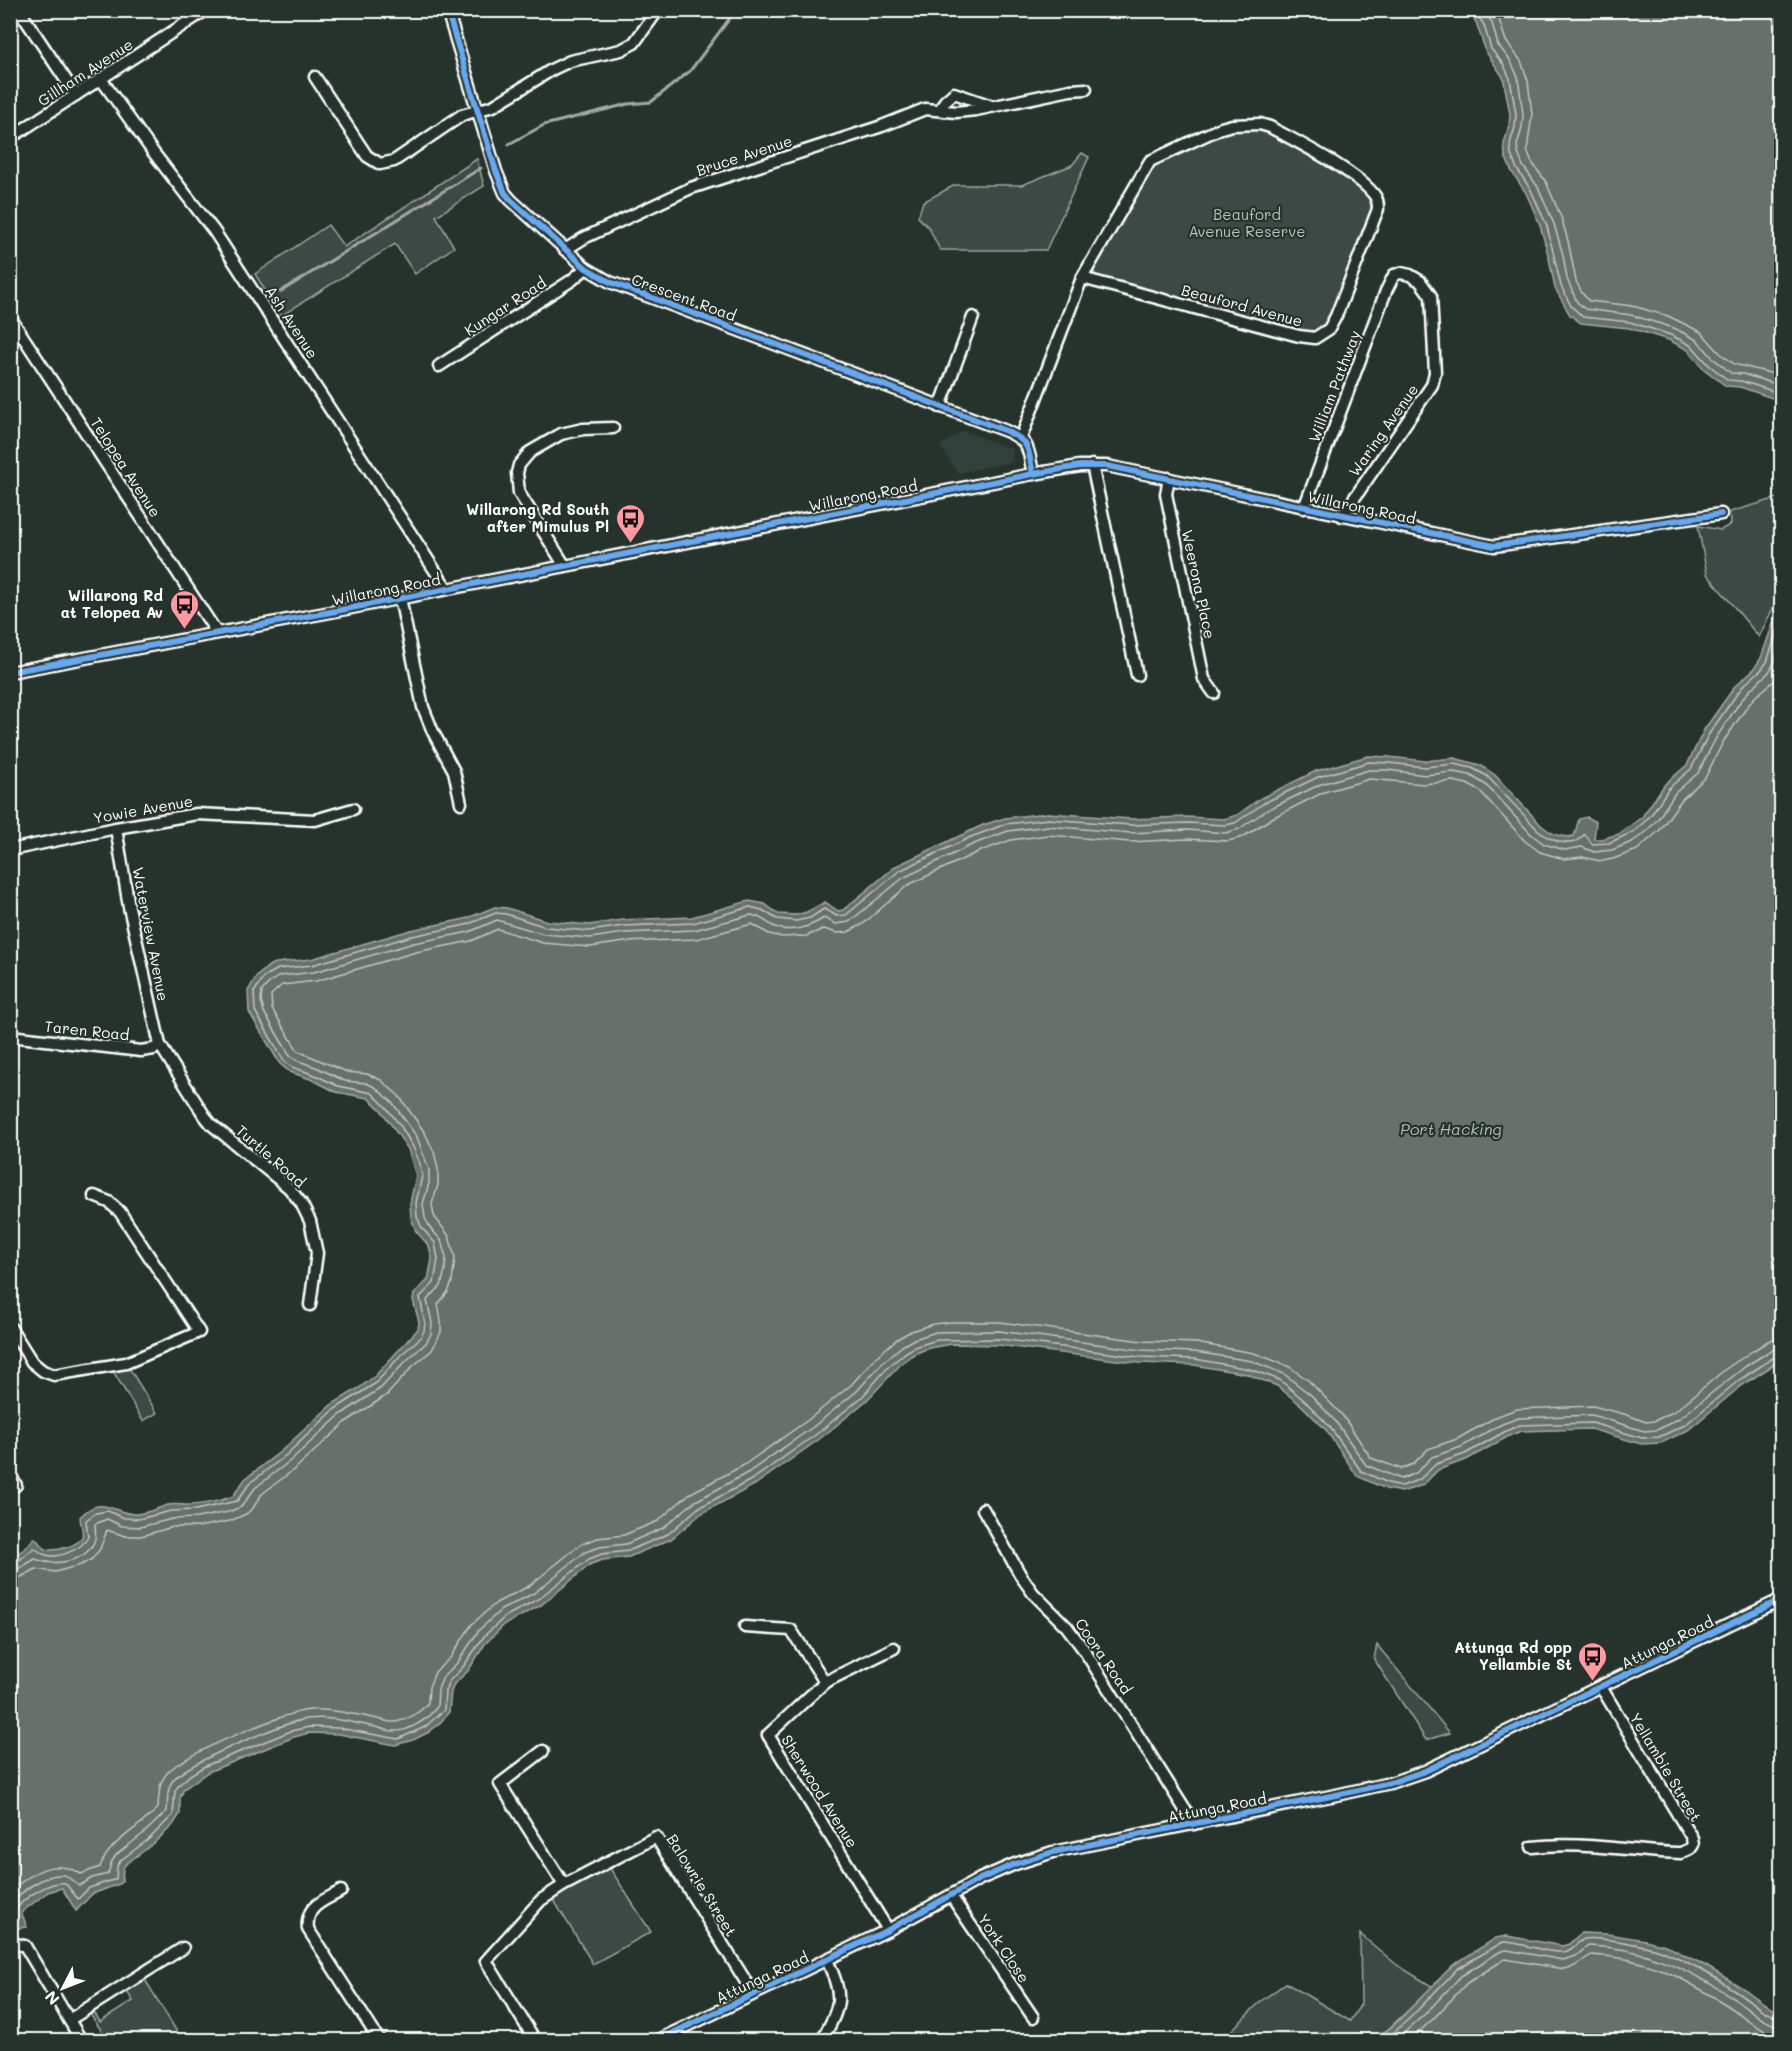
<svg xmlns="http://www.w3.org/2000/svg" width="1792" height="2051" font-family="Mali,sans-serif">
  <rect width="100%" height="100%" fill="#26332d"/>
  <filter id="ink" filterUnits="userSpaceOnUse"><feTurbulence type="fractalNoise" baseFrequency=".0167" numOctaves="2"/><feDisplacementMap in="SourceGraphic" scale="12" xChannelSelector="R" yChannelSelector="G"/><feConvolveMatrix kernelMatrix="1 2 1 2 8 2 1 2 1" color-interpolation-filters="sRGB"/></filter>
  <g filter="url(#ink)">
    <path fill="#333f3a" d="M963 431 1013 449 1012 462 958 473 940 446Z"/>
    <g fill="#3e4944" stroke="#9ea4a2" stroke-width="1.5">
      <path d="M1246 127 1277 132 1369 195 1372 213 1326 325 1315 333 1096 280 1093 268 1157 161 1220 132Z"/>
      <path d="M1082 153 1089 157 1046 250H940L929 228 918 217 923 202 955 185H1022L1072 165Z"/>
      <path d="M477 159 484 186 436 216 454 247 415 274 395 244 281 316 255 274 328 225 344 247Z"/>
      <path d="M1781 497V591L1759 637 1707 574 1698 526 1721 530 1731 524 1730 512Z"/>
      <path d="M126 1363 157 1413 143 1421 110 1366Z"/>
      <path d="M1377 1645 1450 1733 1426 1740 1374 1659Z"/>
      <path d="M606 1862 651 1932 593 1964 550 1894Z"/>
      <path d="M1360 1934 1397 1965 1433 1987 1386 2031 1366 2040H1222L1261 2001 1286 1983 1350 2021 1361 2004Z"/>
      <path d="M144 1978 182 2040H108L90 2014 94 2012 100 2022 133 2001 126 1990Z"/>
    </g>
    <g fill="#67706c" stroke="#a4a9a7" stroke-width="1.5">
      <path d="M1465 11H1781V401L1740 387 1726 386 1704 369 1688 350 1669 340 1629 328 1581 323 1570 315 1555 288 1549 258 1540 225 1526 193 1512 172 1505 156 1504 144 1509 126 1510 114 1503 77 1486 52 1476 22Z"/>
      <path d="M1781 600V1360L1741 1386 1688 1430 1661 1443 1641 1444 1591 1429 1521 1431 1509 1436 1468 1459 1438 1470 1423 1485 1402 1492 1386 1489 1357 1476 1326 1430 1301 1405 1277 1386 1247 1374 1194 1365 1140 1363 998 1345 952 1344 929 1348 914 1354 901 1364 866 1401 821 1438 756 1484 702 1513 671 1539 629 1557 603 1560 591 1564 541 1605 504 1625 485 1644 468 1671 454 1684 451 1692 449 1712 440 1723 429 1732 413 1740 395 1745 339 1734 309 1733 294 1737 208 1772 184 1789 180 1798V1814L173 1825 153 1844 126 1864 123 1868 122 1881 119 1884 92 1894 76 1911 62 1888 48 1892 23 1911 22 1914 27 1927 11 1929V1557L25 1549 33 1539 35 1538C38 1541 42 1547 46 1549 55 1552 78 1546 82 1537 84 1531 80 1523 80 1517 103 1493 114 1515 137 1514 148 1513 158 1508 168 1505 175 1504 181 1505 187 1505 199 1505 222 1501 233 1496L245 1479 281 1451 331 1405 359 1388 375 1376 418 1329 419 1322 413 1300 414 1294 428 1280 432 1259 429 1246 416 1231 411 1218 410 1203 416 1176 408 1149 381 1110 368 1098 336 1092 313 1080 290 1072 280 1064 249 1012 248 991 256 977 270 965 276 963 311 959 411 930 465 919 495 907 507 908 547 921 589 925 623 920 692 917 749 901 765 904 778 914 796 915 807 912 825 902 838 911 843 910 896 866 983 825 1005 818 1048 813 1131 819 1186 817 1224 819 1237 815 1261 798 1316 771 1368 756 1389 757 1425 761 1454 758 1480 765 1495 775 1541 825C1550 833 1562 839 1574 836L1579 819 1587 817 1596 822 1594 839H1601L1619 834 1642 817 1665 784 1687 765 1704 730 1735 686 1754 669 1761 658Z"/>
      <path d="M1581 1933 1607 1934 1645 1940 1665 1945 1706 1966 1744 1989 1772 2009 1781 2013V2040H1366L1386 2031 1397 2022 1453 1965 1496 1938 1507 1936 1562 1946 1569 1944Z"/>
    </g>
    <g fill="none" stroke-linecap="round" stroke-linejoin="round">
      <g stroke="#c2c6c4" stroke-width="1.5">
        <path d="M1474 10 1484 25 1491 49 1504 65 1510 79 1516 114 1515 127 1510 144 1511 155 1517 169 1531 190 1547 226 1561 286 1571 306 1583 317 1630 322 1671 335 1692 346 1709 365 1728 380 1741 381 1782 394"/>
        <path d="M1484 10 1492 23 1498 45 1510 60 1518 77 1523 114 1522 128 1517 145 1518 153 1523 166 1538 187 1554 224 1563 255 1567 279 1577 302 1585 309 1631 315 1674 328 1697 340 1714 359 1731 373 1743 374 1782 386"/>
        <path d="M1496 10 1506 41 1521 61 1528 81 1532 114 1527 150 1531 161 1546 182 1561 217 1568 241 1576 281 1582 293 1589 301 1633 306 1668 316 1701 332 1720 353 1734 364 1782 376"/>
        <path d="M10 1562 21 1559 34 1548C37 1550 40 1552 43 1554 57 1560 81 1550 88 1537L86 1520 96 1513 107 1511 124 1518 139 1519 171 1511 196 1510 237 1501 250 1483 285 1456 335 1409 376 1383 401 1355 420 1338 424 1331 425 1323 420 1297 434 1283 438 1259 435 1243 422 1228 417 1217 416 1203 422 1176 420 1164 413 1147 402 1128 386 1107 372 1093 338 1086 315 1075 292 1067 284 1061 255 1011 254 992 264 977 278 969 312 965 412 936 466 925 496 913 506 914 546 927 589 931 624 926 693 923 750 907 762 910 777 919 796 921 810 918 824 909 837 916 846 915 899 871 971 837 1006 824 1048 819 1131 825 1187 823 1225 825 1235 823 1264 803 1318 777 1369 762 1389 763 1425 767 1454 764 1472 768 1487 776 1537 829 1547 837 1559 842 1571 843 1577 841 1585 834 1592 844 1609 843 1635 831 1651 815 1669 788 1691 769 1709 734 1734 698 1743 686 1761 670 1767 662 1782 616"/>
        <path d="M10 1570 20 1568 35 1559C53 1566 85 1563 94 1542 97 1536 95 1530 95 1524L107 1519 122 1526 140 1527 172 1519 197 1518 228 1512 241 1507 255 1488 290 1461 340 1415 381 1388 407 1360 426 1343 431 1334 432 1323 427 1300 441 1286 445 1270 446 1258 441 1240 430 1228 425 1218 423 1204 429 1183V1170L417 1137 392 1102 375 1087 366 1083 345 1081 318 1068 296 1060 290 1056 264 1012 261 1001 262 991 269 983 279 976 314 972 414 943 469 932 497 920 544 934 590 938 624 933 694 930 751 915C761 916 765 922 773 926 789 934 810 927 824 918L836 924 849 922 903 878 974 844 1008 831 1048 826 1131 833 1187 830 1226 833 1239 829 1267 810 1321 784 1369 770H1388L1425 775 1453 772 1470 775 1486 785 1531 834 1544 844 1565 850 1582 847 1594 852 1612 850 1632 842 1646 832 1658 819 1675 793 1698 773 1716 738 1740 702 1749 691 1769 672 1774 663 1782 638"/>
        <path d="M10 1579 21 1577 36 1569 55 1572 81 1565 92 1559 100 1549 107 1530 125 1536H141L173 1527H198L230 1521 246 1514 253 1508 262 1494 296 1468 346 1422 387 1395 413 1366 432 1350 441 1332V1321L438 1304 448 1292 452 1282 455 1257 449 1236 434 1216 432 1204 438 1185V1169L434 1152 425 1133 399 1096 381 1080 367 1074 347 1072 298 1051 272 1009 271 995 282 985 316 981 416 952 471 941 498 929 543 943 590 947 625 942 696 939 752 924 769 934 782 937 806 936 824 929 837 933 848 932 863 924 908 885 978 852 1011 840 1048 835 1130 842 1187 839 1228 841 1243 837 1272 818 1324 792 1370 779 1423 784 1453 781 1467 784 1480 791 1525 841 1540 852 1564 859 1582 857 1601 861 1613 859 1637 850 1659 831 1682 799 1705 778 1723 742 1747 707 1755 697 1774 681 1782 669"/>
        <path d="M10 1891C32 1873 53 1857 81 1874L100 1867C110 1840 139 1829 158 1808 159 1795 158 1784 167 1773 184 1754 284 1712 310 1710 331 1709 353 1714 374 1718 381 1719 389 1723 396 1722 408 1720 420 1712 428 1703L429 1687 435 1672 451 1657 472 1624 496 1603 529 1586 581 1544 598 1538 624 1535 658 1521 689 1494 744 1465 808 1420 851 1385 877 1356 897 1339 911 1331 933 1324 951 1322H1000L1142 1341 1196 1343 1254 1353 1288 1366 1308 1380 1343 1416 1371 1458 1401 1469 1413 1464 1428 1449 1457 1439 1498 1416 1517 1409 1593 1406 1624 1414 1646 1422 1654 1421 1675 1411 1727 1368 1754 1350 1770 1340 1782 1338"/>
        <path d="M10 1906C21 1890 46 1873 65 1875L79 1886 92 1878 108 1874 111 1863 116 1855 144 1833 167 1811C168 1800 166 1790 173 1780 187 1763 284 1722 307 1719 330 1716 354 1723 376 1727 382 1729 388 1731 394 1731 409 1732 428 1719 437 1707L438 1689 443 1677 458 1662 479 1630 501 1610 534 1593 585 1552 600 1547 626 1544 663 1528 694 1502 749 1472 813 1427 857 1391 883 1362 902 1346 914 1339 936 1332 999 1331 1141 1350 1195 1352 1252 1361 1284 1374 1311 1395 1336 1422 1366 1465 1401 1479 1416 1473 1432 1457 1461 1447 1502 1424 1519 1418 1592 1415 1644 1431 1657 1430 1680 1418 1746 1366 1773 1349 1782 1347"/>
        <path d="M10 1923 17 1921C16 1916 15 1912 18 1907 26 1896 51 1881 65 1883L78 1899 89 1888 116 1879 117 1866 121 1860 149 1839 173 1815 175 1791 179 1785 190 1775 205 1766 291 1731 309 1727 339 1728 398 1739 425 1727 444 1710 445 1691 449 1681 463 1667 485 1635 506 1616 538 1599 589 1559 602 1554 628 1551 668 1534 698 1508 753 1479 818 1433 862 1397 888 1367 906 1352 917 1346 937 1340 999 1339 1140 1357 1195 1359 1249 1369 1280 1380 1305 1401 1330 1427 1361 1471 1388 1483 1402 1486 1420 1479 1436 1464 1465 1454 1506 1431 1520 1425 1592 1423 1642 1438 1659 1437 1685 1425 1738 1381 1776 1356 1782 1355"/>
        <path d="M1380 2040 1390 2036 1412 2016 1457 1969 1503 1942C1523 1942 1542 1953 1562 1952 1573 1952 1576 1941 1585 1939 1598 1936 1649 1946 1662 1951 1689 1961 1714 1977 1739 1993 1752 2001 1766 2017 1782 2018"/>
        <path d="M1396 2040 1426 2013 1461 1976 1501 1951 1507 1950 1563 1960 1576 1956 1588 1946C1646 1947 1685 1968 1734 1998 1749 2008 1764 2025 1782 2026"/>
        <path d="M1410 2040 1433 2019 1467 1983 1505 1959 1564 1969 1575 1966 1591 1955C1645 1957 1680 1976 1725 2004 1743 2014 1760 2034 1782 2035"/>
      </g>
      <g stroke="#a4a9a7" stroke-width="3">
        <path d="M509 144 544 125 628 104 651 102 690 71 736 10"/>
        <path d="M280 292 481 168"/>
      </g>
      <defs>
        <g id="minor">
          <path d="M19 10 76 95"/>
          <path d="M447 10 496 171 505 193 511 200 586 268 610 282 1006 431C1031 442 1028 449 1033 474"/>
          <path d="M315 77 367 156 380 164 394 161 462 115 493 106 553 69 570 61 621 50 634 43 658 10"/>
          <path d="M101 79 153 152 214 231 447 589"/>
          <path d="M940 110 945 101 954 93 989 105"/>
          <path d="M10 138 206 10"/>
          <path d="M565 250 584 238 691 188 882 126 925 109 956 112 976 110 1070 90 1086 89"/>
          <path d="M10 317 217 633"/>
          <path d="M439 366 572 280 586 268"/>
          <path d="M940 407 973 317"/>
          <path d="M1021 438 1082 278 1150 161 1221 128 1232 125 1260 124 1270 127C1297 142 1358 172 1375 196 1378 200 1378 204 1378 209L1336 316 1329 329 1315 338 1299 336 1082 278"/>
          <path d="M1092 465 1137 675"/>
          <path d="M1169 478 1166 494 1204 679 1214 693"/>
          <path d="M1304 508 1386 291 1394 275 1401 273 1410 275 1420 281 1431 296 1435 373 1432 385 1342 516"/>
          <path d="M565 566 519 493 517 473 519 465 530 452 561 434 583 429 613 428"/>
          <path d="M400 598 423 707 433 732 454 771 461 803"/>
          <path d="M10 672 336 611 1033 474 1080 466H1107L1494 546 1721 514"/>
          <path d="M116 828 129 907 160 1045 204 1115 212 1125 289 1188 301 1203 310 1221 317 1253 310 1305"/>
          <path d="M10 850 116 828 197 814 315 820 353 809"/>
          <path d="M10 1036 141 1051 154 1049 160 1045"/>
          <path d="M10 1327 32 1362 43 1371 54 1375 126 1363 199 1332 120 1212 109 1202 94 1196"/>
          <path d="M10 1475 16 1485"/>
          <path d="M983 1509 1021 1576 1033 1593 1067 1627 1084 1650 1194 1824"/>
          <path d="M745 1627 791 1630 825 1682 768 1735 888 1930"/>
          <path d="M825 1682 894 1648"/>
          <path d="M543 1751 500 1784 564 1885"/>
          <path d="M1532 1847C1582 1841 1631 1852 1681 1853L1690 1849 1693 1845 1692 1838 1601 1687"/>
          <path d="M341 1891C324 1901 305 1905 308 1929L379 2040"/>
          <path d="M951 1896 1033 2017"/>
          <path d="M12 1943 25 1946 81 2040"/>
          <path d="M69 2020 183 1948"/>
          <path d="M535 2040 486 1961 541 1900 564 1885 656 1837 753 1993"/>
          <path d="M658 2040 888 1930 980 1879 1015 1864 1053 1852 1336 1795 1390 1783 1425 1771 1782 1599"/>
          <path d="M822 2040C841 2005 844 1997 827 1960"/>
        </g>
      </defs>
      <use href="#minor" stroke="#fff" stroke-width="15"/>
      <use href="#minor" stroke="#26332d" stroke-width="10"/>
      <defs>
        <g id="cycleway">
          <path d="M447 10 496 171 505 193 511 200 586 268 610 282 1006 431C1031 442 1028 449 1033 474"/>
          <path d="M10 672 336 611 1033 474 1080 466H1107L1494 546 1721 514"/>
          <path d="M658 2040 888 1930 980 1879 1015 1864 1053 1852 1336 1795 1390 1783 1425 1771 1782 1599"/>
        </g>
      </defs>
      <use href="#cycleway" stroke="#26332d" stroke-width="10"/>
      <use href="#cycleway" stroke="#66a8f1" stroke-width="6"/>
    </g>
  </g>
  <defs>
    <symbol id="bus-pin" viewBox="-11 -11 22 30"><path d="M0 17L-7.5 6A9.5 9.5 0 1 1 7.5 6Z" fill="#ff9aa2" stroke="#26332d"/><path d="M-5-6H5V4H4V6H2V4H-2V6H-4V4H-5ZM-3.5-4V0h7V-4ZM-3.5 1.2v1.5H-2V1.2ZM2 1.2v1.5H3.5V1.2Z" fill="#111"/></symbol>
  </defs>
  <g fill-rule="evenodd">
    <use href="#bus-pin" x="614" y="502" width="33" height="45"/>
    <use href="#bus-pin" x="168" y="588" width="33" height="45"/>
    <use href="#bus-pin" x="1576" y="1640" width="33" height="45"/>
  </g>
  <g text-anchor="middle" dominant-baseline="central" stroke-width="4.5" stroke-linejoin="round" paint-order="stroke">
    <g font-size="15" fill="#fff" stroke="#26332d">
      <text transform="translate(85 72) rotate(-33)">Gillham Avenue</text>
      <text transform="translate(744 155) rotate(-18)">Bruce Avenue</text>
      <text transform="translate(684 297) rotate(20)">Crescent Road</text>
      <text transform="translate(1242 305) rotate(15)">Beauford Avenue</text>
      <text transform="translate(505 306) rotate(-33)">Kungar Road</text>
      <text transform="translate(292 322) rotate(57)">Ash Avenue</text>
      <text transform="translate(1334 386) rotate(-69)">William Pathway</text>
      <text transform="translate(1383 430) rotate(-55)">Waring Avenue</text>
      <text transform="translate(126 467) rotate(57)">Telopea Avenue</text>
      <text transform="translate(863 495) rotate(-11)">Willarong Road</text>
      <text transform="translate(1362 507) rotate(12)">Willarong Road</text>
      <text transform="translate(1199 584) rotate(78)">Weerona Place</text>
      <text transform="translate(386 589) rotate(-11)">Willarong Road</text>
      <text transform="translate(143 809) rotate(-10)">Yowie Avenue</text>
      <text transform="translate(151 934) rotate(79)">Waterview Avenue</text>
      <text transform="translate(87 1030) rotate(6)">Taren Road</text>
      <text transform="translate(271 1156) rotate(41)">Turtle Road</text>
      <text transform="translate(1667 1642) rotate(-26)">Attunga Road</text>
      <text transform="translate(1104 1656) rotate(56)">Coora Road</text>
      <text transform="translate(1666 1767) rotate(59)">Yellambie Street</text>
      <text transform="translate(820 1791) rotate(58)">Sherwood Avenue</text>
      <text transform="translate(1217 1807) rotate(-11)">Attunga Road</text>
      <text transform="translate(702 1885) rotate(58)">Balowrie Street</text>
      <text transform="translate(1004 1948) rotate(56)">York Close</text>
      <text transform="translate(762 1977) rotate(-25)">Attunga Road</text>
    </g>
    <g font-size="15" fill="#bbbfbe" stroke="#26332d">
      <text x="1247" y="214">Beauford<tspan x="1247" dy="17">Avenue Reserve</tspan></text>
    </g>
    <g font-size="15" font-weight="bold" fill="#fff" stroke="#26332d" text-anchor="end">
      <text x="609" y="509">Willarong Rd South<tspan x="609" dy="17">after Mimulus Pl</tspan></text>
      <text x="163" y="595">Willarong Rd<tspan x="163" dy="17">at Telopea Av</tspan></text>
      <text x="1572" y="1647">Attunga Rd opp<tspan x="1572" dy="17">Yellambie St</tspan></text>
    </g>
    <g font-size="16" font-style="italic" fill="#b3b8b6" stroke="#26332d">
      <text x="1451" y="1128">Port Hacking</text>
    </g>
  </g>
  <rect width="1792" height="2051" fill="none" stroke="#26332d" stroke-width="36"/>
  <rect x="18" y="18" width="1756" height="2015" fill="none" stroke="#fff" stroke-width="2" filter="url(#ink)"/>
  <g transform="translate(63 1988) rotate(228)" stroke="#26332d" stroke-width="4.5" paint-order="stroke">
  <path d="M0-4.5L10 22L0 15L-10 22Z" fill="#ffffff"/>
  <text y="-9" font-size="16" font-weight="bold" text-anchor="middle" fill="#ffffff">N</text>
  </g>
</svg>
